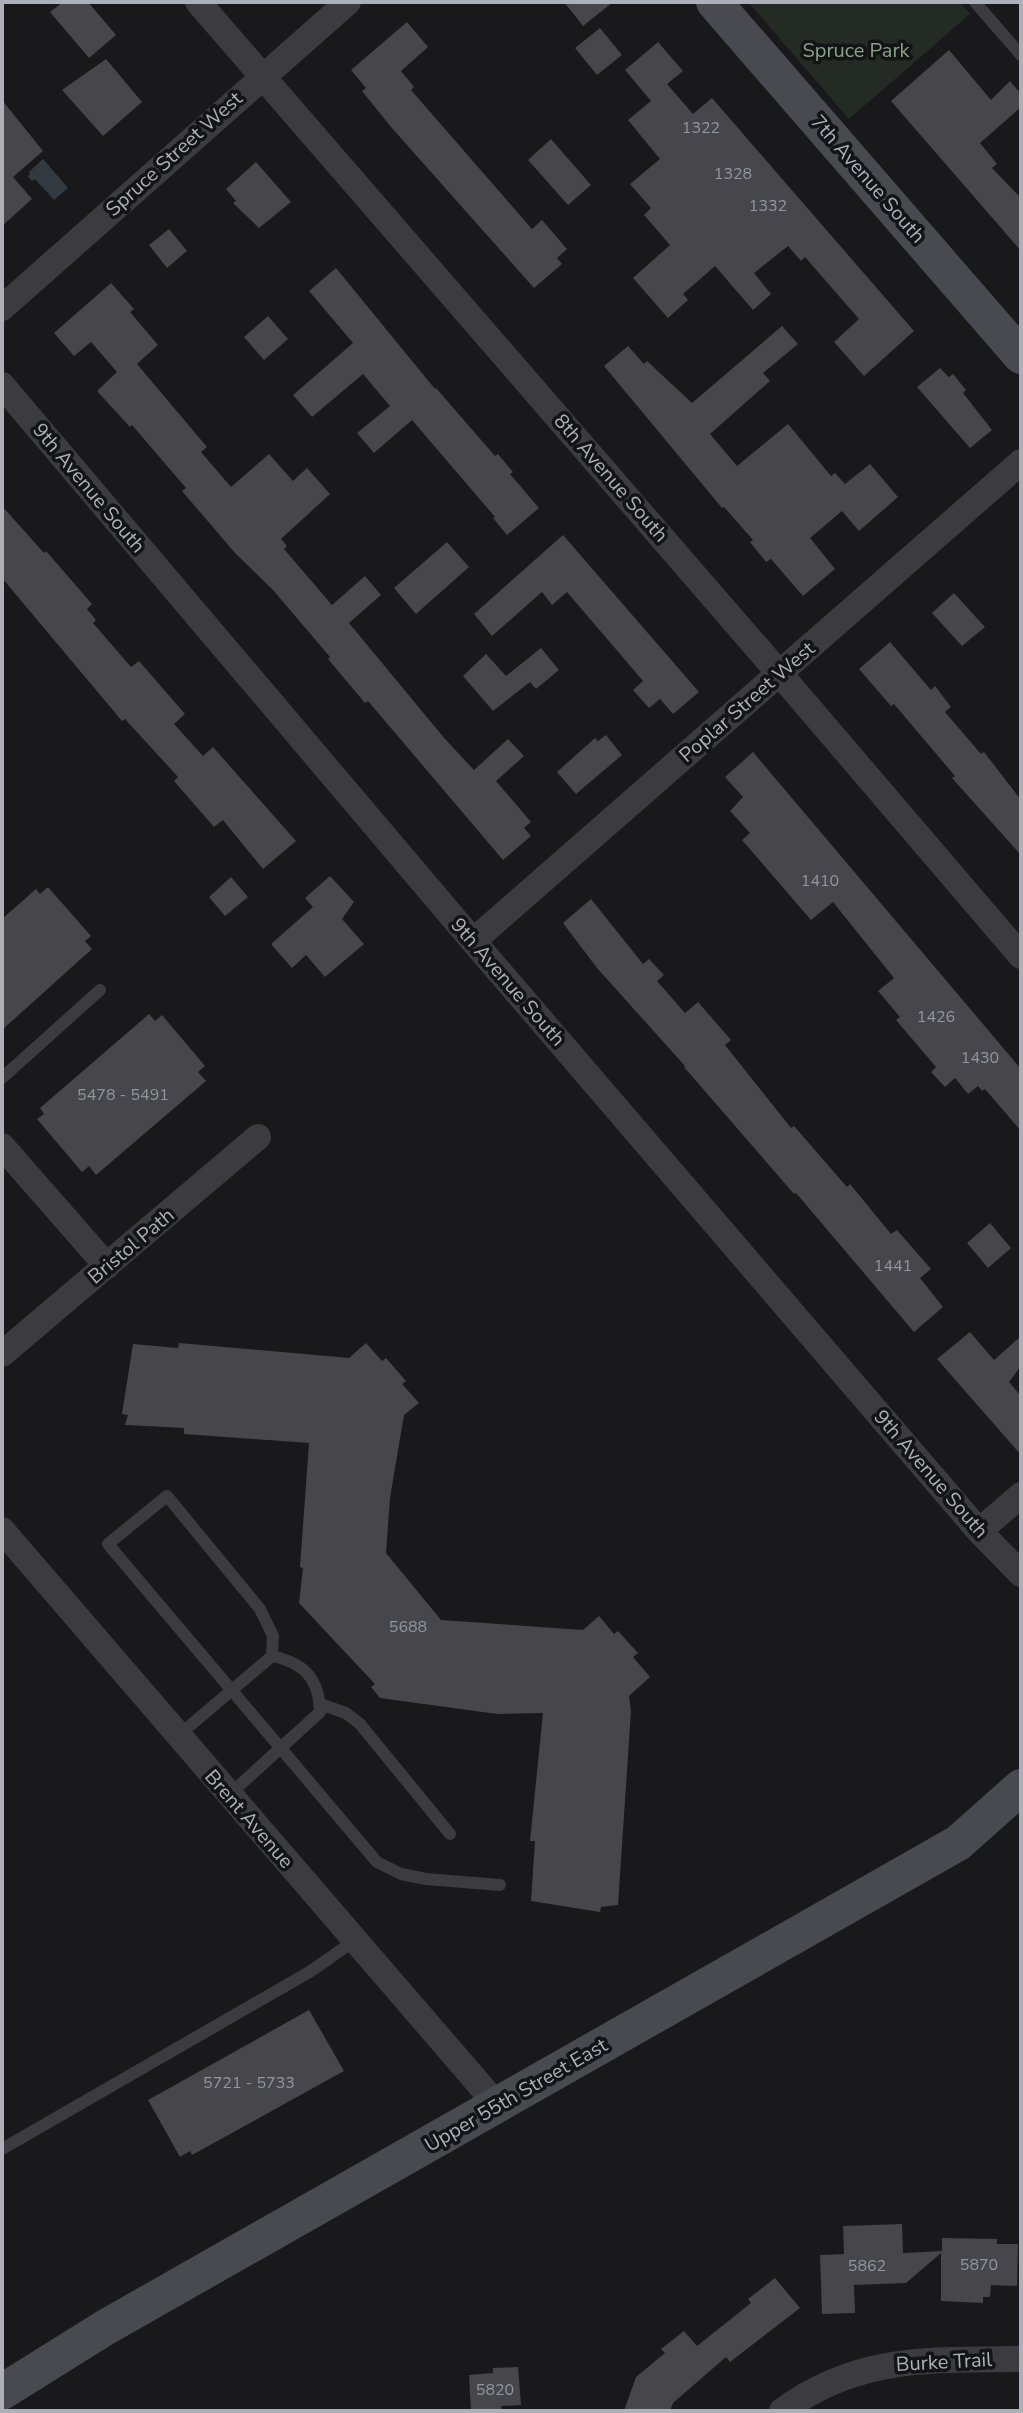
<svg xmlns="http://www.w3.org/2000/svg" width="1023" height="2413" viewBox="0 0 1023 2413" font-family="'Nunito Sans',sans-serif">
  <rect width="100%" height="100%" fill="#19191b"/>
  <!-- green -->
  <path fill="#242b25" d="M 748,2 L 960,2 L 970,14 L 849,119 Z"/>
  <!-- water -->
  <path fill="#323940" d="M 43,159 L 68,188 L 54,200 L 35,179 L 32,181 L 28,176 L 30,174 L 29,172 Z"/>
  <!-- building -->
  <path fill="#46464b" d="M 63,2 L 88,2 L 116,35 L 89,58 L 50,12 Z
    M 564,2 L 613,2 L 583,26 Z
    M 407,22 L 428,47 L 401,71 L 414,87 L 411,90 L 532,229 L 542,220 L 567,249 L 557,258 L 562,264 L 534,288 L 391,127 L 362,91 L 366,88 L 351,70 Z
    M 600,28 L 622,55 L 597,75 L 575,48 Z
    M 658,42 L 683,71 L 667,84 L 693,114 L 712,98 L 914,331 L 864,376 L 834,342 L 859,319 L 805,257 L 801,261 L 788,246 L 754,273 L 771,294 L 753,310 L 715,266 L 683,294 L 688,300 L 668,318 L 633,278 L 670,245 L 644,215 L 651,208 L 630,184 L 660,159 L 628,120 L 651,101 L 625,70 Z
    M 949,50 L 991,100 L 1010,81 L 1021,94 L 1021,107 L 980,143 L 997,164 L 992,168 L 1021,198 L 1021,251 L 891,101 Z
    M 106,59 L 142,102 L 103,136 L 62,90 Z
    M 2,100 L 43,151 L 13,177 L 32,199 L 2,226 Z
    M 551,139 L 591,185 L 568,205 L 528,160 Z
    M 256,162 L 291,202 L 259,228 L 233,203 L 236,201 L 226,189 Z
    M 169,229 L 187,251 L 167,268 L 149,245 Z
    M 336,268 L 435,389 L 436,388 L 495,456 L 498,454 L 513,472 L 510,474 L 539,508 L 507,535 L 493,518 L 495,517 L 412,420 L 374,453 L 357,433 L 390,406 L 363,374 L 312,417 L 293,395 L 353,343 L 309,291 Z
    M 111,283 L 134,309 L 130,312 L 158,345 L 137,364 L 207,447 L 201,452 L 231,487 L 269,454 L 293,481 L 307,468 L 330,494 L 281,539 L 287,546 L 284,549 L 332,605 L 365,576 L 381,595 L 349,623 L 445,739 L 474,770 L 508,739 L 524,756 L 496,781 L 531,822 L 524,828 L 531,836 L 503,860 L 368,701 L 365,703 L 328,659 L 330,657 L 273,590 L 235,553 L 182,491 L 186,488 L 132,425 L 130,427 L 97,391 L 117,372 L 91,342 L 74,356 L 54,333 Z
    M 268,316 L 288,339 L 264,360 L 244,337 Z
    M 782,326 L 798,344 L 763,373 L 770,381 L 710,434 L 737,466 L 788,424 L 831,476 L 835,473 L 845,484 L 870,464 L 898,497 L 859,531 L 842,511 L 810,538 L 835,569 L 803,596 L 771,559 L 766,562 L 750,542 L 753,540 L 724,507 L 722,508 L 604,366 L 628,346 L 644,364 L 647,361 L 692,403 Z
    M 940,368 L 949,377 L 953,374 L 966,390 L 963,393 L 992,430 L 970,448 L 917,387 Z
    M 2,506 L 44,553 L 46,551 L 92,604 L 87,609 L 96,620 L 93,623 L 131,667 L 139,661 L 185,714 L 174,724 L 203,756 L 213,747 L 296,841 L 263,869 L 223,820 L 214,827 L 174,781 L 178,777 L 125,719 L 122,721 L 2,578 Z
    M 563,535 L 699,692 L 673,714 L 660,699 L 649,708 L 633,690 L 643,681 L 567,592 L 552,605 L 542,592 L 492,636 L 474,614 Z
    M 447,542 L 469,567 L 416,614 L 394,588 Z
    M 954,593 L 985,627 L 962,646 L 932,613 Z
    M 890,642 L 931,690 L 935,686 L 951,707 L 945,712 L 981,754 L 984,752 L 1021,800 L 1021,855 L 952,778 L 955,776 L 894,704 L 891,706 L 859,669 Z
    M 541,648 L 559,670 L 536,689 L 530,682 L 493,711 L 463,676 L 486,654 L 506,676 Z
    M 606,735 L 622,755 L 576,794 L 557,772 L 595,738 L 598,741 Z
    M 753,752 L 1021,1069 L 1021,1131 L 985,1089 L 982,1091 L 978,1086 L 968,1094 L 955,1078 L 945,1087 L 931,1072 L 936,1067 L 896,1020 L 900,1017 L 878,991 L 894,978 L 833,902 L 811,920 L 742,840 L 750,833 L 730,811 L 743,797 L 725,777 Z
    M 330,876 L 354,902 L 342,919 L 364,944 L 325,977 L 306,955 L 292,968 L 271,944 L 313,907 L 305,898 Z
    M 231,877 L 248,897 L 225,916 L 209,897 Z
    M 48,887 L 91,936 L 85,941 L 92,949 L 2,1030 L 2,919 L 36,889 L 40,894 Z
    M 591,899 L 643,964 L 649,959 L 664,975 L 657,981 L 685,1013 L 698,1002 L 731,1040 L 725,1045 L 791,1128 L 794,1126 L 847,1187 L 850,1184 L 891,1234 L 897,1230 L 931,1269 L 920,1278 L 943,1307 L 914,1332 L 796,1193 L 794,1194 L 684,1067 L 685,1066 L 597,968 L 563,923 Z
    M 149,1014 L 155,1021 L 162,1015 L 205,1066 L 198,1072 L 206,1081 L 96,1175 L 89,1166 L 82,1172 L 37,1119 L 44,1114 L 40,1108 Z
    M 990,1223 L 1011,1248 L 988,1268 L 967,1243 Z
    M 970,1332 L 994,1360 L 1021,1336 L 1021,1366 L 1009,1382 L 1021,1396 L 1021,1455 L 937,1359 Z
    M 179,1343 L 349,1358 L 366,1343 L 382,1361 L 386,1358 L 406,1381 L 402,1384 L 419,1403 L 404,1415 L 390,1498 L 386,1553 L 441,1620 L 583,1630 L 599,1616 L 614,1634 L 618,1631 L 638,1653 L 633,1657 L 650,1677 L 629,1696 L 631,1711 L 618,1905 L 601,1907 L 600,1912 L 531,1901 L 535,1841 L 530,1841 L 543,1713 L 497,1714 L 380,1698 L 371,1687 L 375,1684 L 299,1603 L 303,1568 L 300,1567 L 309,1443 L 184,1434 L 184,1428 L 125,1425 L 128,1415 L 122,1414 L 133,1344 L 178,1348 Z
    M 309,2010 L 344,2071 L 192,2155 L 190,2151 L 180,2157 L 148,2100 Z
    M 902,2224 L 903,2253 L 942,2251 L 942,2238 L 997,2239 L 997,2244 L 1018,2244 L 1017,2286 L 991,2285 L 990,2297 L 983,2297 L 983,2303 L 941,2301 L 941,2253 L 906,2283 L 854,2285 L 855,2313 L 822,2314 L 820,2255 L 844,2254 L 843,2226 Z
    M 775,2278 L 800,2308 L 730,2362 L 726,2357 L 673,2403 L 670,2411 L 624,2411 L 636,2377 L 665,2353 L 661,2349 L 684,2331 L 697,2346 L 751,2303 L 748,2299 Z
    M 518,2367 L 521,2405 L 501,2406 L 502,2411 L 471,2411 L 469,2375 L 493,2373 L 493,2368 Z"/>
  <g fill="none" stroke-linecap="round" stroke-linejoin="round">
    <!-- lane -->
    <path stroke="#3b3b40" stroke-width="12" d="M 975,2 L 1021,55
      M 2,1078 L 100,990
      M 272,1656 L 273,1636 L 260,1609 L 167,1496 L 108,1544 L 377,1862 L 401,1874 L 426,1879 L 500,1885
      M 320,1704 L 346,1713 L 360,1724 L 450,1834
      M 179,1735 L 272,1656 C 304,1663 319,1678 320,1712 L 229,1795
      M 2,2149 L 311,1971 L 354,1941"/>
    <!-- street -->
    <path stroke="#3b3b40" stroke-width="26" d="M 198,2 L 780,674 L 1021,956
      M 2,308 L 348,2
      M 2,385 L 473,941 L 979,1531 L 1021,1574
      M 473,941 L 1021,462
      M 2,1146 L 107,1266
      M 2,1354 L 258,1137
      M 2,1530 L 498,2106
      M 979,1531 L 1021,1495
      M 782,2411 C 858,2355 931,2360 1021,2359"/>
    <!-- secondary -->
    <path stroke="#494a50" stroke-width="36" d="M 714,2 L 1021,356
      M 2,2392 L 106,2327 L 958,1843 L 1021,1787"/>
  </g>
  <g text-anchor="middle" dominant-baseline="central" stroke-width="7" stroke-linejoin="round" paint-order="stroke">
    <!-- number labels -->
    <g font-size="16" fill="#93969e">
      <text x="701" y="128">1322</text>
      <text x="733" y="174">1328</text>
      <text x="768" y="206">1332</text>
      <text x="820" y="881">1410</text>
      <text x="936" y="1017">1426</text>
      <text x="980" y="1058">1430</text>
      <text x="123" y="1095">5478 - 5491</text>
      <text x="893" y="1266">1441</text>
      <text x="408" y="1627">5688</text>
      <text x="249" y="2083">5721 - 5733</text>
      <text x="979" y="2265">5870</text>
      <text x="867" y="2266">5862</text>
      <text x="495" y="2390">5820</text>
    </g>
    <!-- park labels -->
    <g font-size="20" fill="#86a289" stroke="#141416">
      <text x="856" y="50">Spruce Park</text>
    </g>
    <!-- street labels -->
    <g font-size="20" fill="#adb0b9" stroke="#141416">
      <text transform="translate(174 154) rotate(-42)">Spruce Street West</text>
      <text transform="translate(868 179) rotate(49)">7th Avenue South</text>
      <text transform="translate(611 478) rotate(49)">8th Avenue South</text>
      <text transform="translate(89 488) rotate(50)">9th Avenue South</text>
      <text transform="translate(747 702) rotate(-41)">Poplar Street West</text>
      <text transform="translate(508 982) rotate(49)">9th Avenue South</text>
      <text transform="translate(131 1246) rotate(-40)">Bristol Path</text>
      <text transform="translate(931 1474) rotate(49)">9th Avenue South</text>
      <text transform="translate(249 1819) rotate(49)">Brent Avenue</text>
      <text transform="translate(516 2095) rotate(-30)">Upper 55th Street East</text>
      <text transform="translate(944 2362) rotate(-3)">Burke Trail</text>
    </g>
  </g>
  <!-- border -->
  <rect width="1023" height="2413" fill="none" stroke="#adb0b9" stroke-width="8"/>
</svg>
